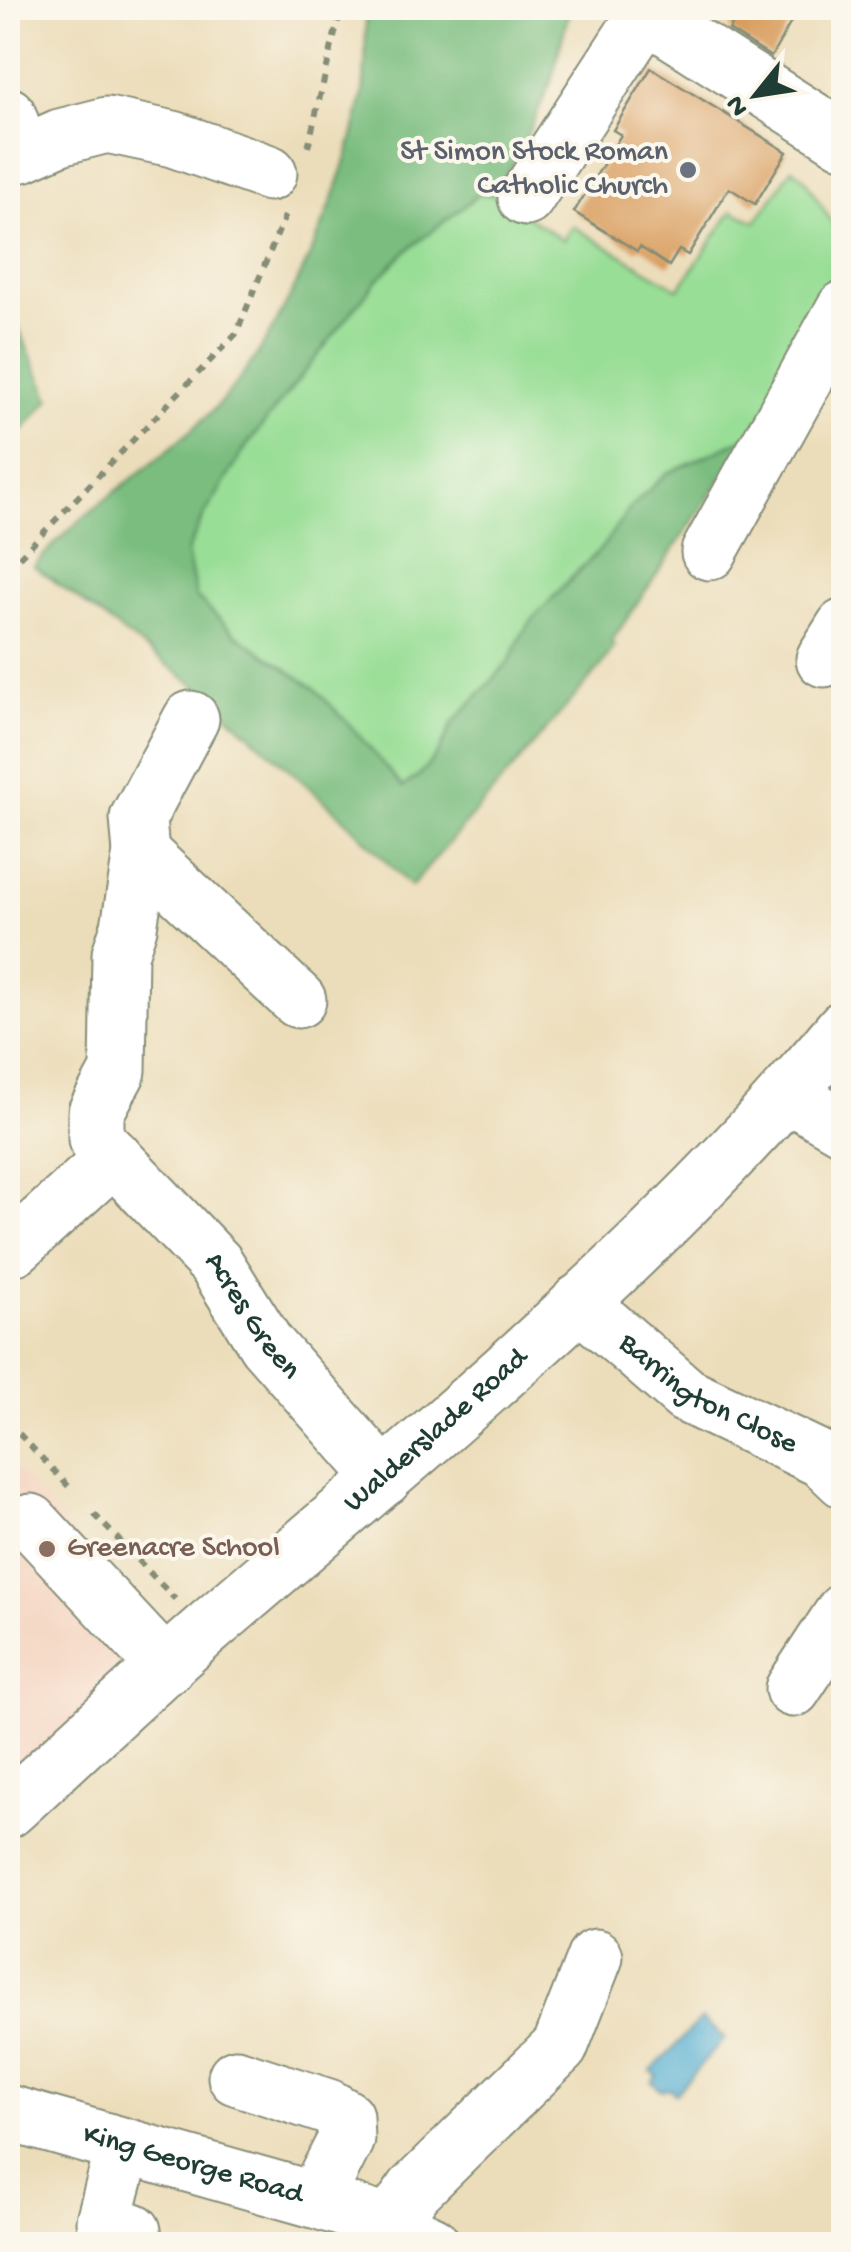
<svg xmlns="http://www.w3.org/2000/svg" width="851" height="2252" viewBox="0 0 851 2252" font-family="'Gochi Hand',sans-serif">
  <rect width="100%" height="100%" fill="#fbf7ec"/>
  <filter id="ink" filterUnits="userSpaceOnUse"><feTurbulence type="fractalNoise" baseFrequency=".01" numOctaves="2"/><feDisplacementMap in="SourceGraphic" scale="20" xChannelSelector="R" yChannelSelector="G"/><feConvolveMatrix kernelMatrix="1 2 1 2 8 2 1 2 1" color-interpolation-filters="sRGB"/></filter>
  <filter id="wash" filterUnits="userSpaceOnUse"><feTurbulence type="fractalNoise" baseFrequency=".0048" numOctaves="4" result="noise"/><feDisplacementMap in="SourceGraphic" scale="40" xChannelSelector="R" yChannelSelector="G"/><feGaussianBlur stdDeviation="2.25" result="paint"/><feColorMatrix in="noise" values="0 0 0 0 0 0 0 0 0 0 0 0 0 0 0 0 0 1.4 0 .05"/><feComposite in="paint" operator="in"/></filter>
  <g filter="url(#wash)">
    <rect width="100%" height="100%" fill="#ecddba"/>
    <!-- built -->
    <path fill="#f4d3c0" d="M 8,1460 L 167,1637 L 8,1782 Z"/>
    <!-- green -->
    <path fill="#99de96" stroke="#5c8e65" stroke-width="2.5" d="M 793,168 L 804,178 L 843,240 L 843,283 L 750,436 L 667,473 L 630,508 L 600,550 L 569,579 L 523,632 L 509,662 L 453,723 L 438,754 L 418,776 L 402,787 L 349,724 L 314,688 L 235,634 L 196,597 L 187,552 L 202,519 L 247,445 L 376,281 L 405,252 L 478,194 L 493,194 L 563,240 L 572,226 L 679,289 L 732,211 L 756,222 Z"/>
    <!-- forest -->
    <path fill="#7abd7f" stroke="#4c7d5a" stroke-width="2.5" d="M 366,8 L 570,8 L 551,82 L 519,154 L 493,194 L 478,195 L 405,252 L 376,281 L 247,445 L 202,519 L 187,552 L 196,597 L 235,634 L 314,688 L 349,724 L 403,787 L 418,776 L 438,754 L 453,723 L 509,662 L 523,632 L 537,614 L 600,550 L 630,508 L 667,473 L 750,436 L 611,642 L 615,645 L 601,666 L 411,887 L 347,821 L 197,687 L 34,566 C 84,508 151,470 206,417 C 278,350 343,194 362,99 C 367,69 365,38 366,8 Z
      M 8,305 L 50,399 L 21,432 L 8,403 Z"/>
    <!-- water -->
    <path fill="#54afd2" stroke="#3a7683" stroke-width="2.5" d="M 701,2019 L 725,2038 L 675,2094 L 670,2089 L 661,2091 L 652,2082 L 657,2075 L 651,2071 Z"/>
    <g id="blocks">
      <!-- building -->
      <path fill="#d99e5f" d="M 742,8 L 799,8 L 771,57 L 729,30 Z
        M 651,68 L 787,152 L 755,204 L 729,188 L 688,255 L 679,250 L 669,266 L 640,247 L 637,251 L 574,212 L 621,135 L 613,130 Z"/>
    </g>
  </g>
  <g filter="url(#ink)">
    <use href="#blocks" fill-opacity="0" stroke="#868d77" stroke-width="2.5"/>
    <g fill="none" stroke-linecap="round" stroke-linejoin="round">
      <defs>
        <g id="minor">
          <path d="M 8,115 L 22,154 L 60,137 L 107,125 L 173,139 L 269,173"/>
          <path d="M 526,198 L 646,14 L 844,140"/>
          <path d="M 709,552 L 844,309"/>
          <path d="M 824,659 L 844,627"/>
          <path id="s1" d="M 191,719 L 138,818 L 141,853 L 129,927 L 120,954 L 118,1071 L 96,1112 L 96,1139 L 216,1264 L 266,1344 L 384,1478"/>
          <path d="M 141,853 L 298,1000"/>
          <path d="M 787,1094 L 844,1127"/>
          <path d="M 15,1247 L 114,1157"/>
          <path id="s2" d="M 579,1302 L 686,1395 L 823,1460 L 844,1480"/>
          <path d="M 31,1522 L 166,1667"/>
          <path d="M 793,1689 L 844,1611"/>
          <path id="s3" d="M 8,1810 C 75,1749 141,1686 210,1626 C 430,1437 657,1252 844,1028"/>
          <path d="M 236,2077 L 328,2107 L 345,2117 L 346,2139 L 315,2200"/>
          <path id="s4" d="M 8,2113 L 315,2200 L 390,2224 L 432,2244"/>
          <path d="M 124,2146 L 104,2221 L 133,2231 L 135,2244"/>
          <path d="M 390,2224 L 414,2190 L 560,2047 L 595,1957"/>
        </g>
      </defs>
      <!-- minor casing -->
      <use href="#minor" stroke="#868d77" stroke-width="59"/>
      <!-- path -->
      <path stroke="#868d77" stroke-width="6" stroke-dasharray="8 8" stroke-linecap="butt" d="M 308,147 L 341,8
        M 8,569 L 236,334 L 285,216
        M 8,1422 L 72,1490
        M 94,1514 L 175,1599"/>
      <!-- minor -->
      <use href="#minor" stroke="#fff" stroke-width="55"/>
    </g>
  </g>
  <!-- markers -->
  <circle fill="#6b7280" stroke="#fbf7ec" stroke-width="4" cx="688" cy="170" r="10"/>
  <circle fill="#8d6e63" stroke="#fbf7ec" stroke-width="4" cx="47" cy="1549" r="10"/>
  <g text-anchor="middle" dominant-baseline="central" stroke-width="8" stroke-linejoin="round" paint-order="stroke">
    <!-- worship labels -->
    <g font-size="30" fill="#5b616d" stroke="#fbf7ec" text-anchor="end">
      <text x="668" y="153">St Simon Stock Roman<tspan x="668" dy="34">Catholic Church</tspan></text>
    </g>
    <!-- street labels -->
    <g font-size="30" fill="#1f3d34" stroke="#fbf7ec">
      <text stroke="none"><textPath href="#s1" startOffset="678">Acres Green</textPath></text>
      <text stroke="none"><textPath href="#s2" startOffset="160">Barrington Close</textPath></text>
      <text stroke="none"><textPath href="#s3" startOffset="572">Walderslade Road</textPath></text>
      <text stroke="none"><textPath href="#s4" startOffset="192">King George Road</textPath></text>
    </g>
    <!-- education labels -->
    <g font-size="30" fill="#785e54" stroke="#fbf7ec" text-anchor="start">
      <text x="67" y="1549">Greenacre School</text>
    </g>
  </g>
  <!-- margin -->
  <rect width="851" height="2252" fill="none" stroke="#fbf7ec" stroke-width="40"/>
  <!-- north arrow -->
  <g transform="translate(756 95) rotate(240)" stroke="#fbf7ec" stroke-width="8" paint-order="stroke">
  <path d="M0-8L18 38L0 25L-18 38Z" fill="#1f3d34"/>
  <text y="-15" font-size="28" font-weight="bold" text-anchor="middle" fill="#1f3d34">N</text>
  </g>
</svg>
